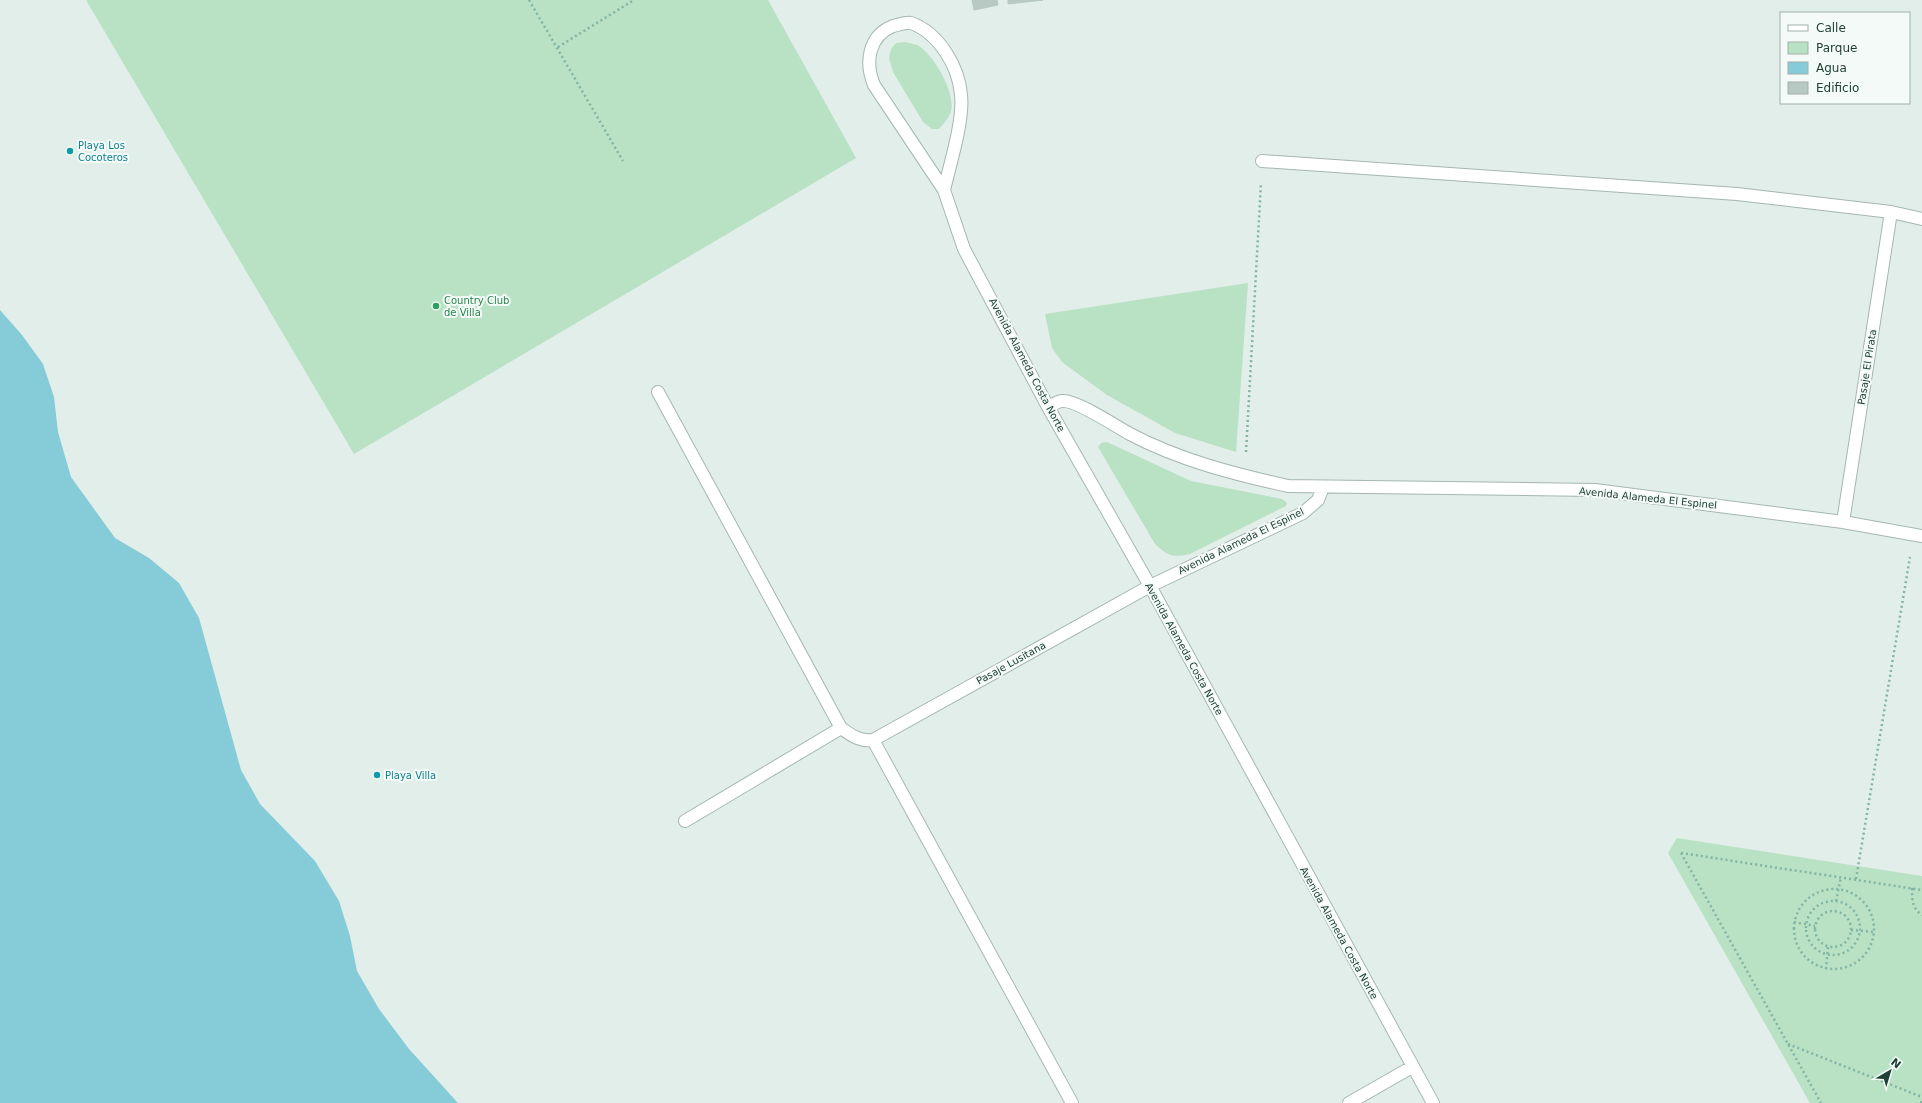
<svg xmlns="http://www.w3.org/2000/svg" width="1922" height="1103" viewBox="0 0 1922 1103" font-family="'DejaVu Sans',sans-serif">
  <rect width="100%" height="100%" fill="#e2eee9"/>
  <!-- green -->
  <path fill="#b9e1c4" d="M 86,0 L 768,0 L 856,158 L 354,454 Z
    M 905,42 C 909,43 913,44 917,45 C 933,53 956,93 951,111 C 949,118 944,123 939,129 L 932,129 L 923,122 L 893,72 L 889,58 L 891,49 L 896,43 Z
    M 1248,283 L 1236,452 L 1175,433 L 1107,395 L 1062,362 L 1052,348 L 1045,314 Z
    M 1107,442 L 1191,481 L 1282,499 L 1287,503 L 1286,506 L 1190,554 C 1173,558 1168,556 1155,544 L 1098,447 L 1101,443 Z
    M 1677,838 L 1922,876 L 1922,1103 L 1810,1103 L 1668,853 Z"/>
  <!-- water -->
  <path fill="#85ccd8" d="M 0,310 L 22,335 L 43,364 L 54,397 L 58,432 L 71,477 L 115,538 L 149,558 L 179,583 L 199,618 L 241,770 L 260,804 L 315,861 L 339,901 L 350,936 L 357,971 L 379,1009 L 409,1049 L 458,1103 L 0,1103 Z"/>
  <!-- building -->
  <path fill="#b7c9c2" stroke="#b4c8c0" d="M 972,0 L 997,0 L 998,5 L 974,10 Z
    M 1008,0 L 1043,0 L 1008,4 Z"/>
  <g fill="none" stroke-linecap="round" stroke-linejoin="round">
    <defs>
      <path id="minor" d="M 1262,161 L 1737,194 L 1891,212 L 1922,219
        M 944,190 C 950,164 964,120 961,95 C 959,67 939,33 911,23 C 906,22 898,25 893,26 C 868,36 865,63 874,85 L 944,190 L 964,249 L 1048,407 L 1150,586 L 1433,1103
        M 658,392 L 841,728 C 851,735 860,742 873,740 L 1150,586 L 1303,513 L 1318,500 L 1323,487
        M 1048,407 C 1053,405 1058,401 1062,401 C 1075,399 1117,427 1130,434 C 1179,460 1234,474 1288,486 L 1595,490 L 1843,522 L 1922,536
        M 1843,522 L 1891,212
        M 873,740 L 1072,1103
        M 685,821 L 841,728
        M 1349,1103 L 1412,1067"/>
    </defs>
    <!-- minor casing -->
    <use href="#minor" stroke="#a4b7b0" stroke-width="14"/>
    <!-- path -->
    <path stroke="#80b5a4" stroke-width="2.5" stroke-dasharray="2 3" stroke-linecap="butt" d="M 529,0 L 623,161
      M 558,47 L 634,0
      M 1246,452 L 1261,183
      M 1681,853 L 1821,1103
      M 1681,853 L 1922,890
      M 1856,879 L 1910,557
      M 1912,888 C 1912,900 1912,908 1922,915
      M1794 929a40 40 0 1 1 80 0a40 40 0 1 1-80 0Z
      M1806 928a27 27 0 1 1 54 0a27 27 0 1 1-54 0Z
      M 1836,901 L 1841,877
      M1815 929a18 18 0 1 1 36 0a18 18 0 1 1-36 0Z
      M 1794,922 L 1815,926
      M 1851,930 L 1874,932
      M 1826,969 L 1828,946
      M 1788,1044 L 1922,1097
      M 1921,1103 L 1922,1099"/>
    <!-- minor -->
    <use href="#minor" stroke="#fff" stroke-width="12"/>
  </g>
  <!-- markers -->
  <g fill="#0f9aa8" stroke="#f4faf7" stroke-width="1.5">
    <circle cx="70" cy="151" r="4"/>
    <circle cx="377" cy="775" r="4"/>
  </g>
  <circle fill="#2e9e5b" stroke="#f4faf7" stroke-width="1.5" cx="436" cy="306" r="4"/>
  <g text-anchor="middle" dominant-baseline="central" stroke-width="4" stroke-linejoin="round" paint-order="stroke">
    <!-- culture labels -->
    <g font-size="10" fill="#0d838f" stroke="#f4faf7" text-anchor="start">
      <text x="78" y="145">Playa Los<tspan x="78" dy="12">Cocoteros</tspan></text>
      <text x="385" y="775">Playa Villa</text>
    </g>
    <!-- leisure labels -->
    <g font-size="10" fill="#27864d" stroke="#f4faf7" text-anchor="start">
      <text x="444" y="300">Country Club<tspan x="444" dy="12">de Villa</tspan></text>
    </g>
    <!-- street labels -->
    <g font-size="10" fill="#204138" stroke="#f4faf7">
      <text transform="translate(1027 365) rotate(62)">Avenida Alameda Costa Norte</text>
      <text transform="translate(1867 367) rotate(-81)">Pasaje El Pirata</text>
      <text transform="translate(1648 498) rotate(6)">Avenida Alameda El Espinel</text>
      <text transform="translate(1241 541) rotate(-26)">Avenida Alameda El Espinel</text>
      <text transform="translate(1184 649) rotate(61)">Avenida Alameda Costa Norte</text>
      <text transform="translate(1011 663) rotate(-29)">Pasaje Lusitana</text>
      <text transform="translate(1339 933) rotate(61)">Avenida Alameda Costa Norte</text>
    </g>
  </g>
  <!-- legend -->
  <rect x="1780" y="12" width="130" height="92" fill="#f4faf7" stroke="#9fb0ab"/>
  <rect x="1788" y="25" width="20" height="6" fill="#ffffff" stroke="#9fb0ab"/>
  <text x="1816" y="32" font-size="12" fill="#204138">Calle</text>
  <rect x="1788" y="42" width="20" height="12" fill="#b9e1c4" stroke="#9fb0ab"/>
  <text x="1816" y="52" font-size="12" fill="#204138">Parque</text>
  <rect x="1788" y="62" width="20" height="12" fill="#85ccd8" stroke="#9fb0ab"/>
  <text x="1816" y="72" font-size="12" fill="#204138">Agua</text>
  <rect x="1788" y="82" width="20" height="12" fill="#b7c9c2" stroke="#9fb0ab"/>
  <text x="1816" y="92" font-size="12" fill="#204138">Edificio</text>
  <!-- north arrow -->
  <g transform="translate(1890 1071) rotate(38)" stroke="#f4faf7" stroke-width="3" paint-order="stroke">
  <path d="M0-3L7 15L0 10L-7 15Z" fill="#204138"/>
  <text y="-6" font-size="11" font-weight="bold" text-anchor="middle" fill="#204138">N</text>
  </g>
</svg>
